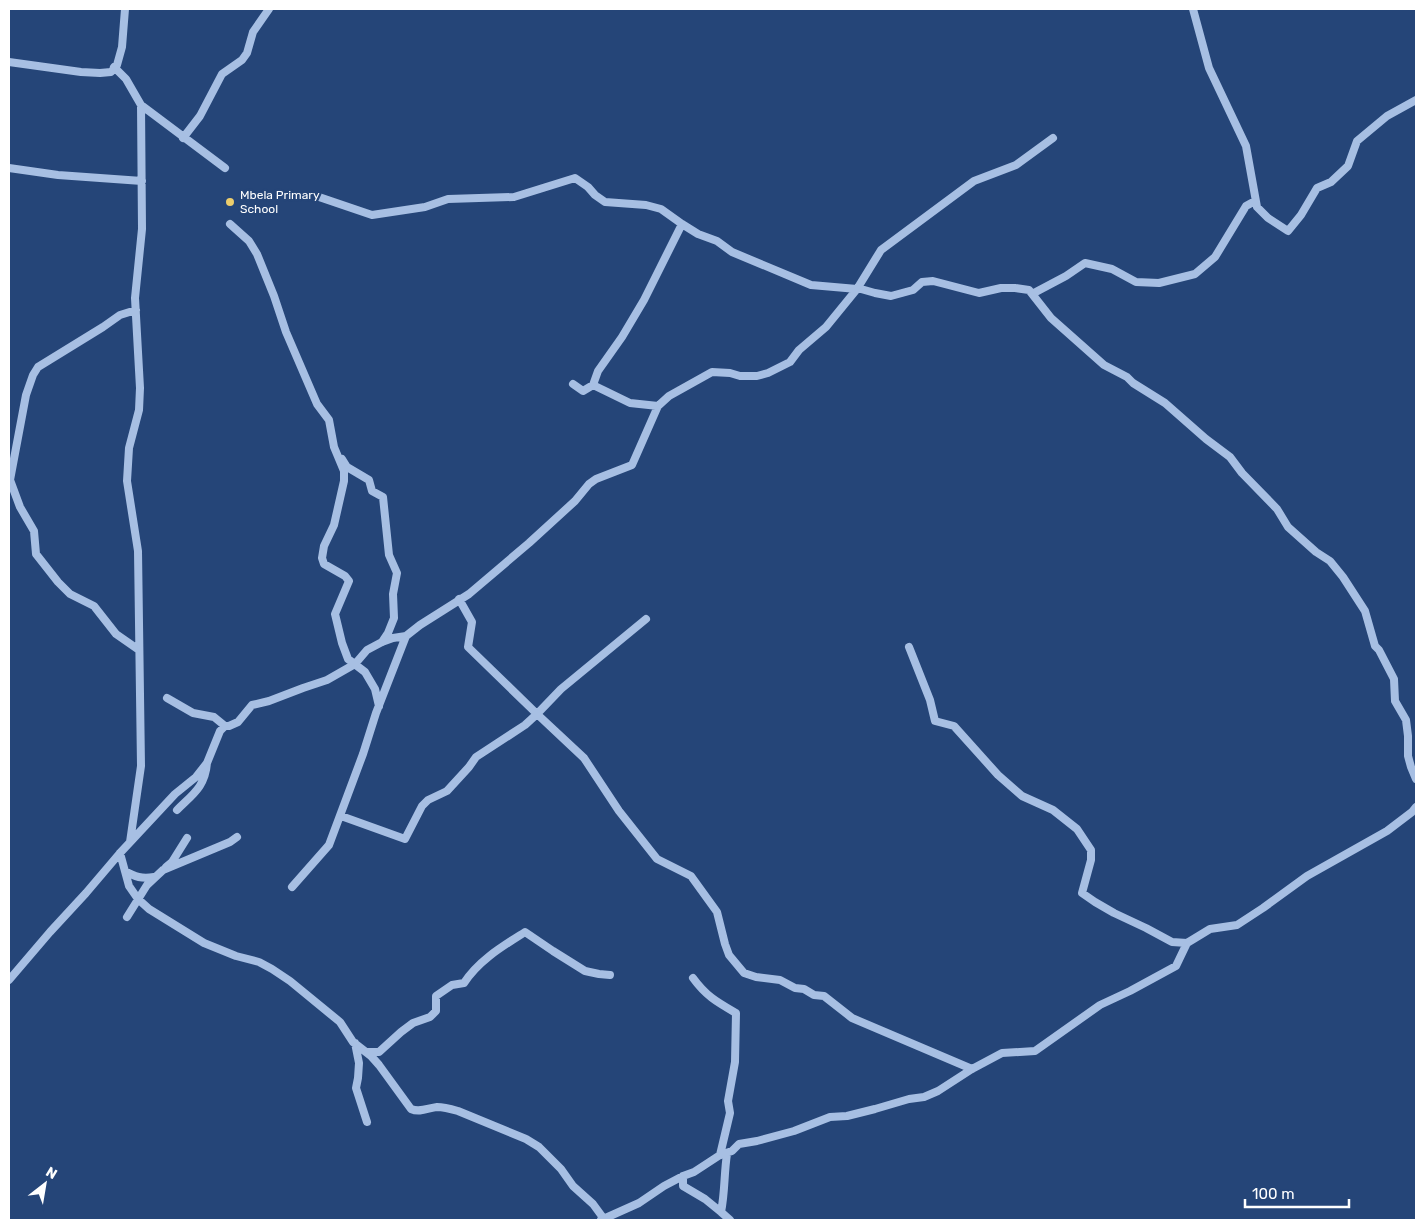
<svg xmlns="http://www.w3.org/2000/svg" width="1425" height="1229" viewBox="0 0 1425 1229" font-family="Rubik,sans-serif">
  <rect width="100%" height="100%" fill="#254578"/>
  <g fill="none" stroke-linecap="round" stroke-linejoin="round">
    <!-- minor -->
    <path stroke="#a7bfe3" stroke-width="8" d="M 1193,9 L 1209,68 L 1246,146 L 1257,207 L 1268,218 L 1288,231 L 1301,215 L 1317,188 L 1331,182 L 1348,166 L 1357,141 L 1387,116 L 1416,100
      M 9,62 L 81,72 L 100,73 L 111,72 L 117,65 L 122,47 L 125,9
      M 114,67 L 126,79 L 141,105 L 225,168
      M 183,138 L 200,116 L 222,74 L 242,60 L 247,53 L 253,32 L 269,9
      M 9,168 L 58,175 L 142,181
      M 319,197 L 372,215 L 425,207 L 448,199 L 514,197 L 575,178 L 588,187 L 595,195 L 605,202 L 646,205 L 661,209 L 682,224 L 698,234 L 717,241 L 732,252 L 811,285 L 857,289 L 881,250 L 974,181 L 1016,165 L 1053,138
      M 230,224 L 249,241 L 257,254 L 274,296 L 286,332 L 317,404 L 329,420 L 334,447 L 344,471 L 344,481 L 334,525 L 324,546 L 322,558 L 324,564 L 345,576 L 349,581 L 335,614 L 342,643 L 348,659 L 365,672 L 375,689 L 379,706
      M 1032,294 L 1066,276 L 1085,263 L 1112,269 L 1136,282 L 1159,283 L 1195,274 L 1215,257 L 1246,206 L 1255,201
      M 136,310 L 120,315 L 103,327 L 38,367 L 33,375 L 26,395 L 10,480 L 20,507 L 34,531 L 36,554 L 58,582 L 70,594 L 94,606 L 116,634 L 139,650
      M 573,384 L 583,391 L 593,385 L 598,371 L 622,337 L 644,300 L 682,224
      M 593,385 L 630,403 L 658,406
      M 342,459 L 347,467 L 369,480 L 372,491 L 383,497 L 389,555 L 397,573 L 393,594 L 394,618 L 388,633 L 382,642
      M 459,599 L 472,622 L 468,647 L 537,714 L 584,758 L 619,811 L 657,859 L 691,876 L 717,912 L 725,944 L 729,955 L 744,973 L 756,977 L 780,980 L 795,988 L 804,989 L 814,995 L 824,996 L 852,1018 L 972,1069
      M 909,647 L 930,700 L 935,721 L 954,726 L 998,775 L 1022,796 L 1053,810 L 1077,829 L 1091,850 L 1091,860 L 1082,893 L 1095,902 L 1114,913 L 1146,928 L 1172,942 L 1187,943
      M 167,698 L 193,713 L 214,717 L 225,726
      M 177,810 C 193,794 205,787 207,763
      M 341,816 L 405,839 L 422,806 L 428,800 L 447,791 L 469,767 L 476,757 L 525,725 L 537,714 L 561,689 L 646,619
      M 130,842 L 141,766 L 138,551 L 127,481 L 129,448 L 139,410 L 140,388 L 135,298 L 142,229 L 141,105
      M 120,853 L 129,886 L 138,899 L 149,909 L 204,943 L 236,956 L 259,962 L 272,969 L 290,981 L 340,1022 L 353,1042 L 371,1056 L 379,1065 L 411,1109 C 420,1113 428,1108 437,1107 C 444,1107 451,1109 458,1111 L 526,1139 L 539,1147 L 561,1169 L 573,1186 L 593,1204 L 604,1219
      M 166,867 L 172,862 L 187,838
      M 125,871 C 135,877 142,879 154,877
      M 292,887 L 329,845 L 363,754 L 376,713 L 406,636
      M 127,917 L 147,885 L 163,870 L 230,842 L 237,837
      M 693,978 C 706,996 717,1002 736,1013 L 735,1062 L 728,1101 L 730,1113 L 720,1155
      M 9,980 L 50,932 L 86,893 L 120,853 L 175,794 L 196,777 L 207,763 L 220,731 L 225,726 L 229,726 L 238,722 L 252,705 L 269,701 L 303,688 L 327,680 L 355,664 L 367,650 L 382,642 L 393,638 L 406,636 L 420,625 L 469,594 L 529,543 L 575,501 L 589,484 L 596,479 L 632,465 L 658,406 L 669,396 L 712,372 L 730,373 L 740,376 L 757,376 L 768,373 L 790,362 L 799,350 L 826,327 L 857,289 L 861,289 L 875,293 L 891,296 L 913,290 L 922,282 L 933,281 L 979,293 L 1001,288 L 1015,288 L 1029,290 L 1051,318 L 1104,365 L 1127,377 L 1133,383 L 1165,403 L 1206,439 L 1230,457 L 1242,473 L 1277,509 L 1288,527 L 1316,552 L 1330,561 L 1343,577 L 1365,611 L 1375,646 L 1379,650 L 1394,679 L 1395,701 L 1406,720 L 1408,736 L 1408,756 L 1411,767 L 1416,779
      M 355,1043 L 359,1063 L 358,1078 L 356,1088 L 367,1122
      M 366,1052 L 379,1052 L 401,1032 L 413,1023 L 430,1017 L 436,1011 L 436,996 L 452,985 L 464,983 C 479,960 503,946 525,932 L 553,951 L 585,971 L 599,974 L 610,975
      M 727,1154 C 724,1173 725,1193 721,1212 L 730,1220
      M 683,1176 L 683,1186 L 705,1199 L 721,1212
      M 601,1220 L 639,1203 L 664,1186 L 683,1176 L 694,1172 L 720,1155 L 732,1151 L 739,1144 L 757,1141 L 794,1131 L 830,1117 L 847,1116 L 875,1109 L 909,1099 L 924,1097 L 938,1091 L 972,1069 L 1002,1053 L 1035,1051 L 1100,1005 L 1130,991 L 1176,966 L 1187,943 L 1210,929 L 1237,925 L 1263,908 L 1307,876 L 1387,831 L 1412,812 L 1416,807"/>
  </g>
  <!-- markers -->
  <circle fill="#eccd6c" stroke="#254578" stroke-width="2" cx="230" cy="202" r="5"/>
  <g text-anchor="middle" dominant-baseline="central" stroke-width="4.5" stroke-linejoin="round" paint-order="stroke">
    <!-- poi labels -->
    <g font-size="12" fill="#fff" stroke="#254578" text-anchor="start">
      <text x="240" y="195">Mbela Primary<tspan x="240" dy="14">School</tspan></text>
    </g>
  </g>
  <!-- border -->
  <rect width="1425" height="1229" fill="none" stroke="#ffffff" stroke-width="20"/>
  <!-- north arrow -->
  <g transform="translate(45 1184) rotate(31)" stroke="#254578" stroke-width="4" paint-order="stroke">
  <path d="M0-4L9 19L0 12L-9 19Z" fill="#ffffff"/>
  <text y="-8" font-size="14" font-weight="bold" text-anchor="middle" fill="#ffffff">N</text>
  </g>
  <!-- scale -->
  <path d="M1245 1199v8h104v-8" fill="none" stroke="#ffffff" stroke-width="2.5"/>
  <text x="1252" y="1199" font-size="15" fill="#ffffff" stroke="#254578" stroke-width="4" paint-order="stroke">100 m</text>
</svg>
